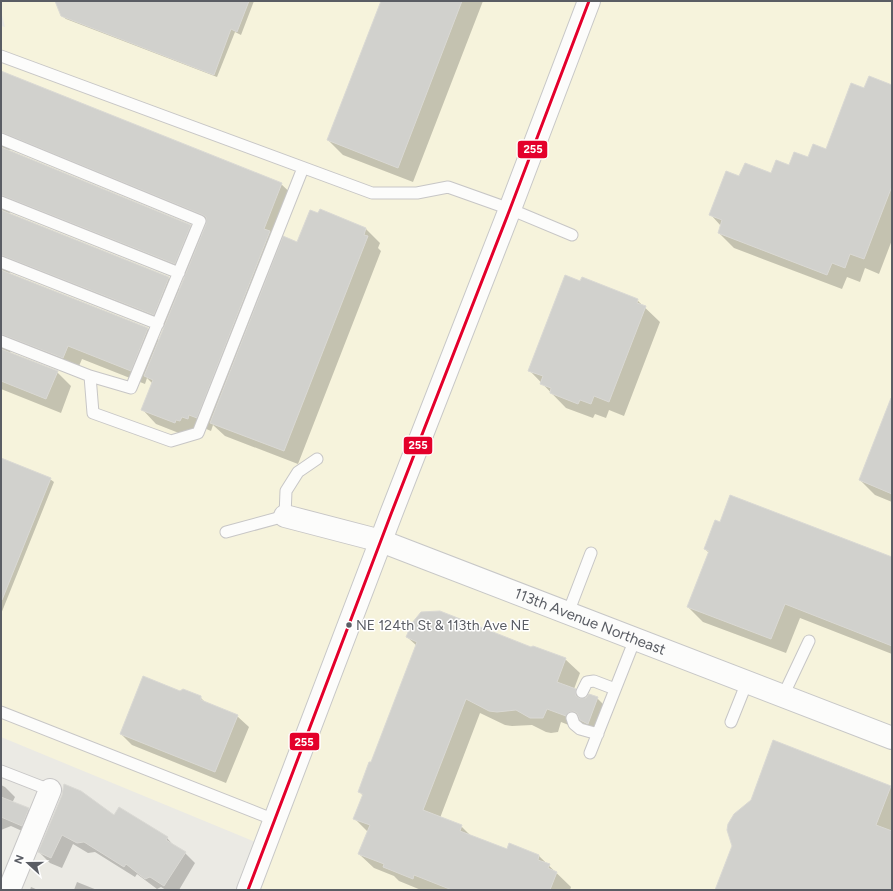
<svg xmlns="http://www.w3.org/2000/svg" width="893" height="891" viewBox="0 0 893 891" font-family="Figtree,sans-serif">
  <rect width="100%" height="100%" fill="#ebeae4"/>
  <!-- commercial -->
  <path fill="#f6f3dc" d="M 1,1 L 892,1 L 892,890 L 253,890 L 265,846 L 1,737 L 1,26 L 5,27 L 1,11 Z"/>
  <!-- shadow -->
  <path fill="#0003" fill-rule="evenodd" d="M 56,1 L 254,1 L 241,35 L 235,32 L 217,77 L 66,19 L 62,16 Z
    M 382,1 L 483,1 L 413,182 L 343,155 L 328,140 Z
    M 1,78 L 281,184 L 296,198 L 279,241 L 282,244 L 297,243 L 320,210 L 366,229 L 380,243 L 378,248 L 381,251 L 298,464 L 225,436 L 213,425 L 211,431 L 204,428 L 189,437 L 156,424 L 142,409 L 152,383 L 147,378 L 145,384 L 82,359 L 77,371 L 11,349 L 10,353 L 57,372 L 71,386 L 61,413 L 1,389 ZM 14,146 L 19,146 L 207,224 L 202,237 L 190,226 L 8,151 ZM 14,209 L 19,209 L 186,276 L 180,289 L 169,278 L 8,214 ZM 14,269 L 19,269 L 165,327 L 159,340 L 148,329 L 8,274 Z
    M 892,86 L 892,240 L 879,274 L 865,268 L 860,282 L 847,277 L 842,289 L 734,248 L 719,233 L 721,226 L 711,215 L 740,177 L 772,174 L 826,150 L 865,89 Z
    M 581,282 L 637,300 L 660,322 L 624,416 L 609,410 L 606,418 L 595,414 L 593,418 L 566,408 L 529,370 Z
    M 892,397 L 892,502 L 875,495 L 860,480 Z
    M 1,459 L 50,479 L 54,482 L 1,614 Z
    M 705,549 L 892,559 L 892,654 L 800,618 L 786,653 L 703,622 L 688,607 L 709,553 Z
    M 407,637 L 531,649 L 565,659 L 580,673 L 574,689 L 584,699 L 597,698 L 612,713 L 602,738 L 561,722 L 558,732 L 551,733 L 546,732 L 532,725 L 512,726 L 505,725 L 480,713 L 440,818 L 461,826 L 471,836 L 508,850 L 510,845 L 539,856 L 571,887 L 570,890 L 421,890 L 399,881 L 394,876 L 374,868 L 359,854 L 368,832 L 355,819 L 363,796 L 359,791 L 371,763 L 417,646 Z
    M 180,692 L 200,697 L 206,703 L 237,716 L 249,727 L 226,783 L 132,745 L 121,734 Z
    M 1,785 L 5,787 L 15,797 L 12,803 L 28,809 L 38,819 L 31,835 L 11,826 L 1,830 Z
    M 891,786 L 892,788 L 892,890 L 716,890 Z
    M 63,795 L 167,838 L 176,848 L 185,853 L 195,863 L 179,890 L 166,890 L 161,887 L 157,889 L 137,874 L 135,877 L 95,852 L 88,853 L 73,844 L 62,868 L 50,863 L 39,852 Z
    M 77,882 L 97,890 L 74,890 Z
    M 31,887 L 38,890 L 30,890 Z"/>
  <!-- building -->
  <path fill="#d1d1cd" stroke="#dad9d4" d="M 55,1 L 249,1 L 237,32 L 231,29 L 214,75 L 61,16 Z
    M 381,1 L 462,1 L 398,168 L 327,140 Z
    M 1,71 L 282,183 L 264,229 L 270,231 L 197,418 L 189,415 L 188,419 L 182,417 L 180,421 L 176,420 L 175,423 L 141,410 L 153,380 L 144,376 L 206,224 L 206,217 L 203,215 L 1,132 Z
    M 869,76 L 892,85 L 892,186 L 864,259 L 850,254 L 845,268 L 832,263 L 827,275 L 718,233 L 722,220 L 709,215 L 726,171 L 739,176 L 745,163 L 771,173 L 776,160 L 789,165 L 794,152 L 808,157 L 813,144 L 826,149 L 851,83 L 864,88 Z
    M 1,147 L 191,225 L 175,264 L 1,195 Z
    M 320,209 L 366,228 L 364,235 L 368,236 L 284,451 L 210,423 L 283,236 L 297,242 L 310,210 L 318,213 Z
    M 1,210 L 169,277 L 154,315 L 1,255 Z
    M 1,270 L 148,328 L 131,371 L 68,346 L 63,358 L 1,334 Z
    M 565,275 L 580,281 L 582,277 L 638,299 L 637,303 L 646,306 L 609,402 L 594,396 L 591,404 L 580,400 L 578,404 L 550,393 L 551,388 L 540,384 L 543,376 L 528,371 Z
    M 1,349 L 58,371 L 46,399 L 1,381 Z
    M 891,398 L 892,398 L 892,494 L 859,480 Z
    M 1,458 L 51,478 L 2,600 L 1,600 Z
    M 730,495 L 892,557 L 892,646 L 785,604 L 771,639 L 687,607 L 709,551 L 704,549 L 715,520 L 720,522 Z
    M 440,611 L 531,647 L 533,646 L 566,658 L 557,682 L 576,689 L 576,696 L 579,698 L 586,698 L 589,694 L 598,697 L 588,724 L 580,720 L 577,713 L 573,711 L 569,712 L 566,716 L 547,709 L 543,718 L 530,718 L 516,710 L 497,712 L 489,711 L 466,699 L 423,810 L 462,825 L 460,831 L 507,849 L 509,843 L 539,855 L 538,860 L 550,864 L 548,868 L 557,872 L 550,890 L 452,890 L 414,875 L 413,879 L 383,867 L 384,864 L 358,854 L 370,825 L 353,819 L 363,794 L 358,792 L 369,762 L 371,762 L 417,642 L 406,637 L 412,623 L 421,612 Z
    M 143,676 L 180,691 L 183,689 L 201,696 L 201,700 L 238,715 L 215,772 L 120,734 Z
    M 773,740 L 891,786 L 876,825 L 892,831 L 892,890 L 715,890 L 732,846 L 727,830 L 728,824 L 734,814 L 751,800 Z
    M 64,784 L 81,791 L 114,815 L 119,807 L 168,837 L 166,840 L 186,852 L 164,886 L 150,877 L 145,879 L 126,864 L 124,867 L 84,842 L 77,843 L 62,835 L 51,858 L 38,852 L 62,795 Z
    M 1,797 L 29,808 L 22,826 L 1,817 Z"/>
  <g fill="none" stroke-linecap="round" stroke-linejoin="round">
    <defs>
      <path id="lane" d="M 1,56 L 372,193 L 417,193 L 448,187 L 510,209 L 572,235
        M 1,139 L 200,221 L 131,388 L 90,376
        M 1,202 L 179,273
        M 1,262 L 158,324
        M 1,341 L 90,376 L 93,413 L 171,441 L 198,433 L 303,168
        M 226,532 L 285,516 L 286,491 L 298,472 L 317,459
        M 568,613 L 591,553
        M 582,692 L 587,682 L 594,681 L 615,689
        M 783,696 L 809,641
        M 1,712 L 275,820
        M 572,718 L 574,724 L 580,729 L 598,734
        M 731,722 L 747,682
        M 590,753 L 635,639
        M 1,771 L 50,790"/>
      <path id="street" d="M 285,516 L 381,541
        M 9,890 L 50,790"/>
      <g id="secondary">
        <path id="s1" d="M 381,541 L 892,738"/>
        <path d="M 248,890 L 391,514 L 510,209 L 589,1"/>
      </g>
    </defs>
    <!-- lane casing -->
    <use href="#lane" stroke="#c7c6c6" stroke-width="13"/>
    <!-- street casing -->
    <use href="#street" stroke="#c7c6c6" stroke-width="24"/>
    <!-- secondary casing -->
    <use href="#secondary" stroke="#c7c7c7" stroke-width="24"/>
    <!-- lane -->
    <use href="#lane" stroke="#fcfcfb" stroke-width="11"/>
    <!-- street -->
    <use href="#street" stroke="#fcfcfb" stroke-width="22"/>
    <!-- secondary -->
    <use href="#secondary" stroke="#fcfcfb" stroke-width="22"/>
    <defs>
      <path id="bus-1" d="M 248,890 L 391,514 L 510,209 L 589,1"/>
    </defs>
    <!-- bus-1 casing -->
    <use href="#bus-1" stroke="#fff" stroke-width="6"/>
    <!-- bus-1 -->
    <use href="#bus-1" stroke="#e4002b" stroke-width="3"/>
  </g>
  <!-- markers -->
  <circle fill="#5a5d64" stroke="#fff" stroke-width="1.5" cx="349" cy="625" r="3.5"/>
  <g text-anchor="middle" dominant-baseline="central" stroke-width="3" stroke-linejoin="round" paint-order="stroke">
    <!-- bus labels -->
    <g font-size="14" fill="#5a5d64" stroke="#fff" text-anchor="start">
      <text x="356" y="625">NE 124th St &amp; 113th Ave NE</text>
    </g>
    <!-- street labels -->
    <g font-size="15" fill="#5a5d64" stroke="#fff">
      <text stroke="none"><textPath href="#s1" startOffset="224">113th Avenue Northeast</textPath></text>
    </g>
  </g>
  <g stroke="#fff" stroke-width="1.5">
    <rect x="517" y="140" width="31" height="19" rx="4" fill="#e4002b"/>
    <rect x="403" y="436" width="30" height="19" rx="4" fill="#e4002b"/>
    <rect x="289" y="732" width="31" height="19" rx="4" fill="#e4002b"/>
  </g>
  <g font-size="11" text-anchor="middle" font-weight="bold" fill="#fff">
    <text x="533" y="153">255</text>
    <text x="418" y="449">255</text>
    <text x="304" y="746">255</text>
  </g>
  <!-- border -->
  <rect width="893" height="891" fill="none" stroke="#5a5d64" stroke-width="4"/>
  <!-- north arrow -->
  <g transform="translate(28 863) rotate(291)" stroke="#ffffff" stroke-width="3" paint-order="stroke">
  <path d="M0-3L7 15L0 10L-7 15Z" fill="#5a5d64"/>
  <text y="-6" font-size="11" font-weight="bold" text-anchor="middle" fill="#5a5d64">N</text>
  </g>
</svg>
